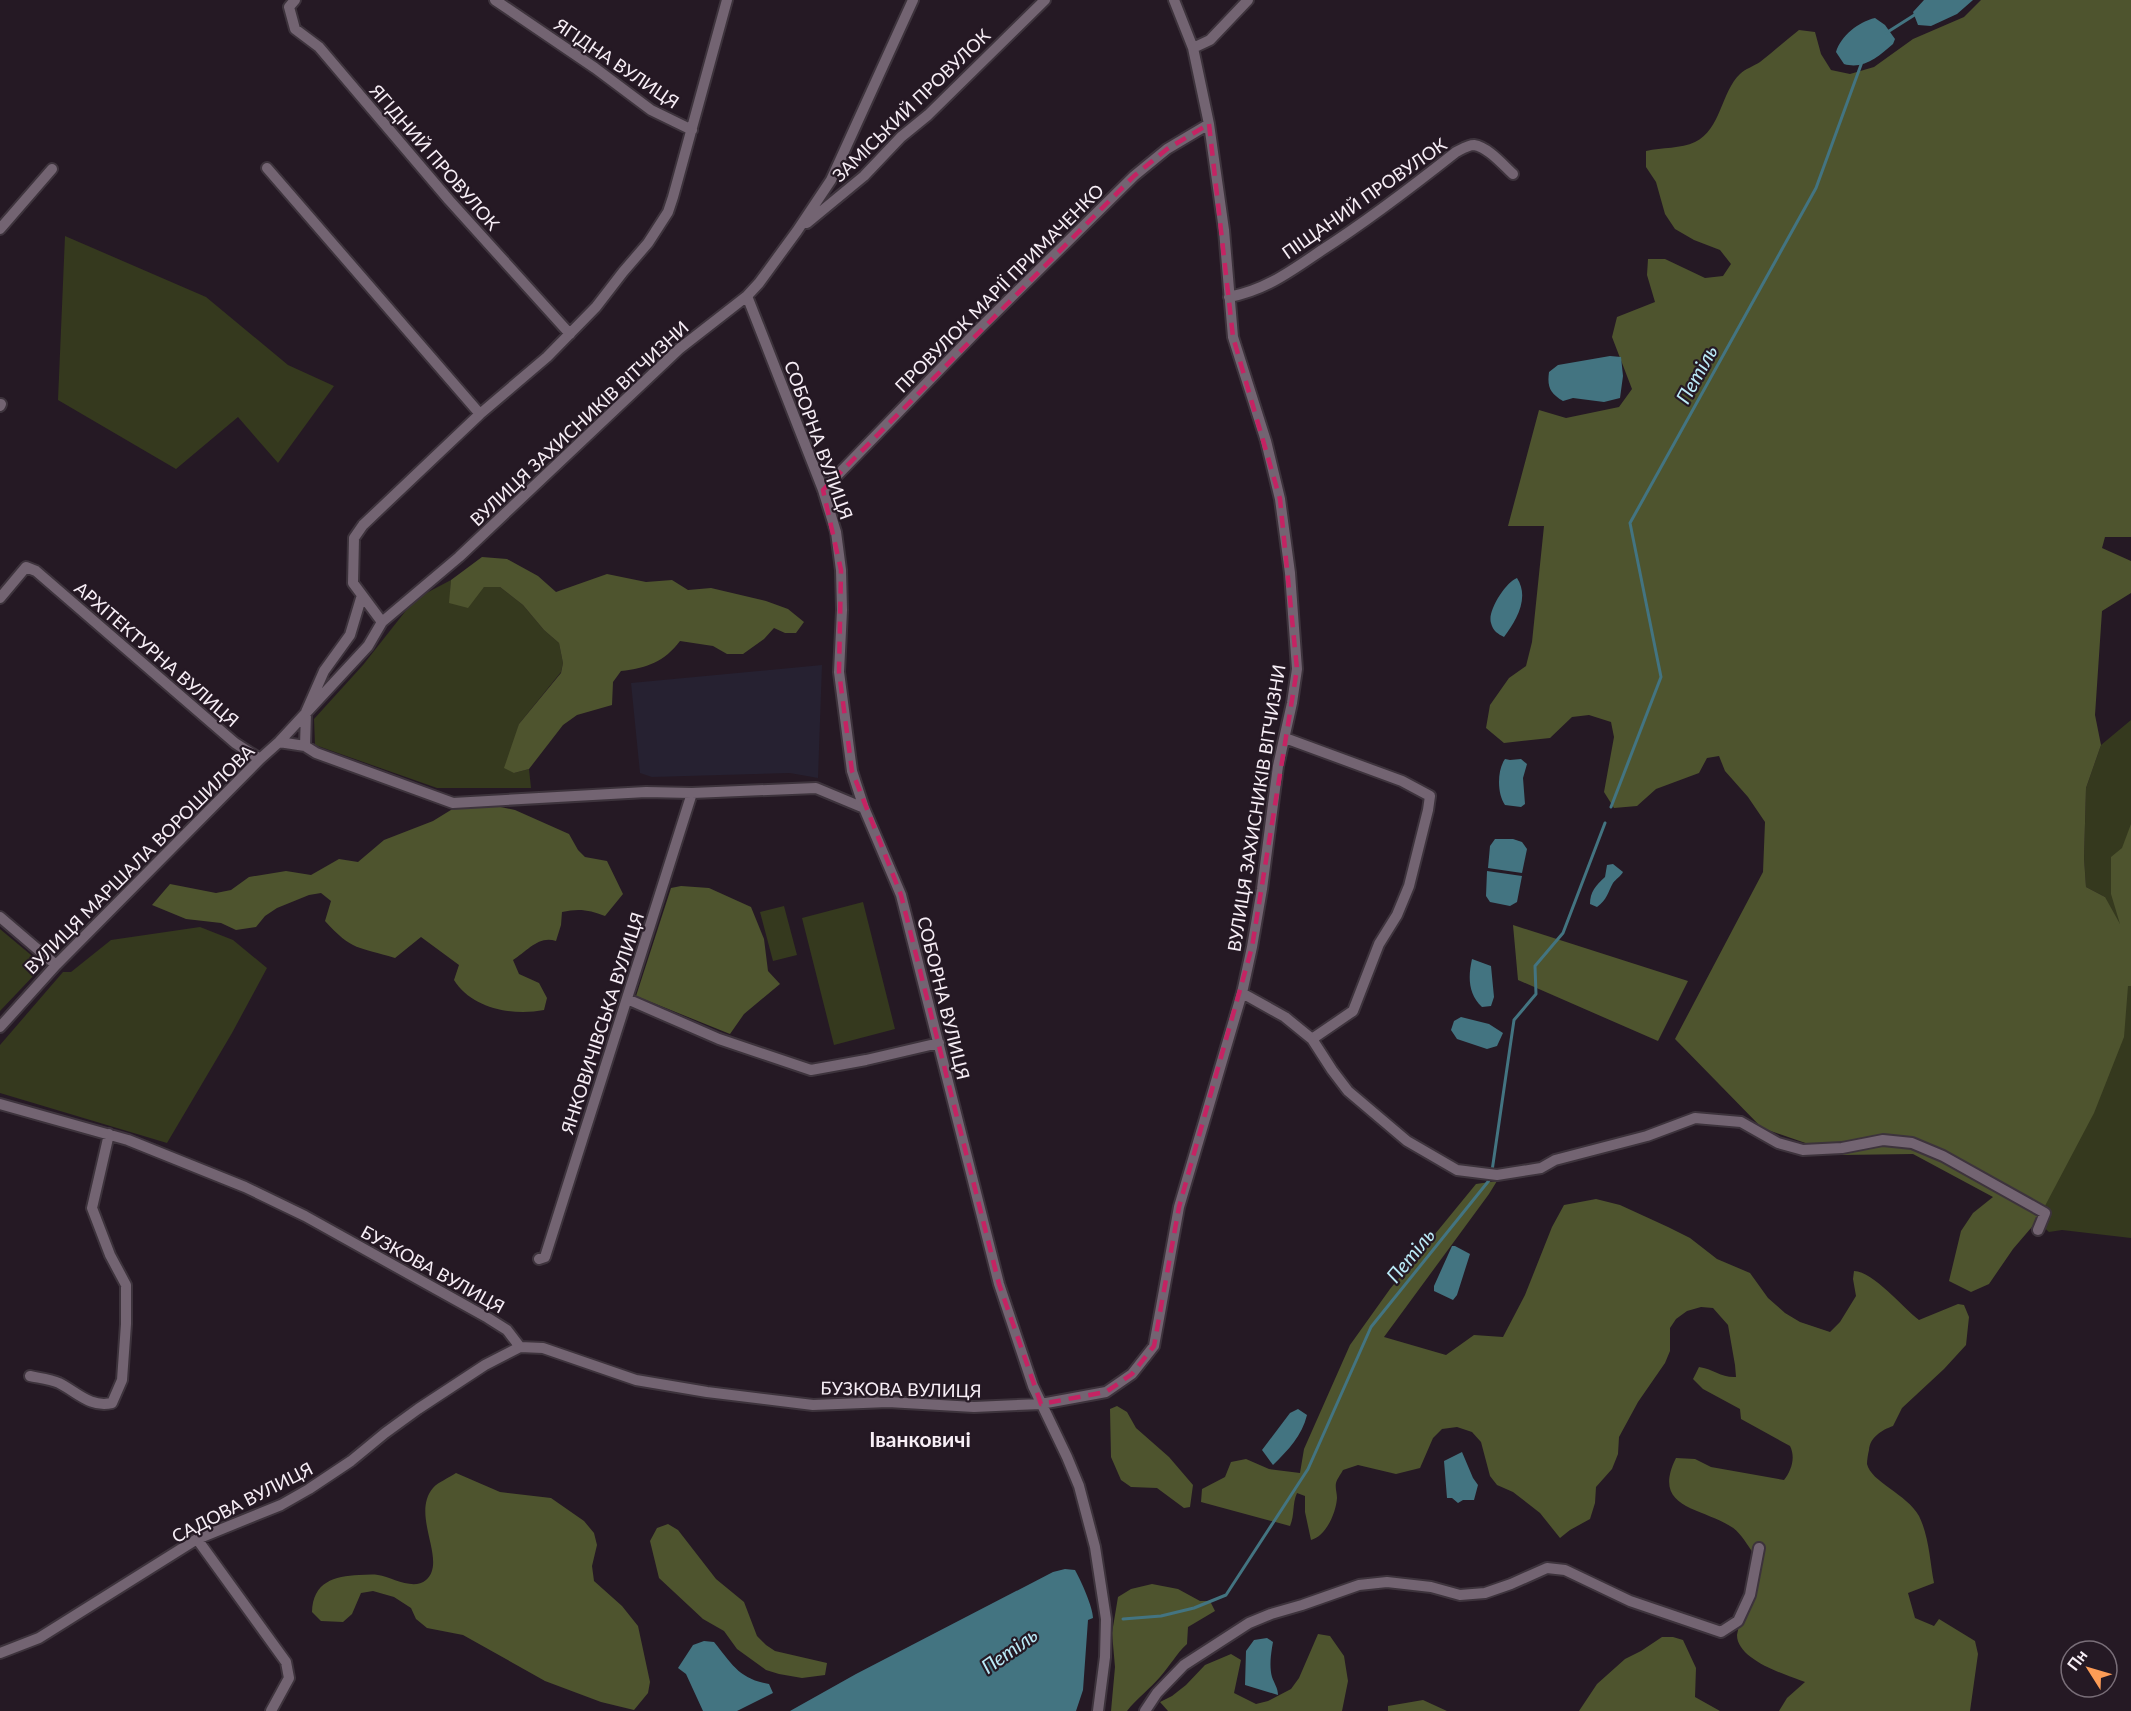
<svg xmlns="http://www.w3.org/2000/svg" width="2131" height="1711" viewBox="0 0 2131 1711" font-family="Lato,sans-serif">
  <rect width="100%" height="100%" fill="#251924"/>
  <!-- industrial -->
  <path fill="#262131" d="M 822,665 L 818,778 L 790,773 L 652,777 L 640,773 L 631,683 Z"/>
  <!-- green -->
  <path fill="#35391e" d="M 65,236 L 206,297 L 288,365 L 334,386 L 278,463 L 238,417 L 176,469 L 58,400 Z
    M 451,580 L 450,603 L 484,587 L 500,587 L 523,605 L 544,630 L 559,643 L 563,663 L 561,672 L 519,724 L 514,773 L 529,769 L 531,788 L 437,788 L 315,745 L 314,719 L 363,665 L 415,599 Z
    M 2131,720 L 2131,1238 L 2062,1230 L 2049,1232 L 2037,1221 L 2049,1196 L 2105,897 L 2086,887 L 2084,858 L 2086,788 L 2101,745 Z
    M 863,902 L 895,1029 L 834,1045 L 802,918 Z
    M 784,906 L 797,955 L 773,961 L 760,912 Z
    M 200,927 L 233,940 L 267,968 L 232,1033 L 167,1143 L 0,1093 L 0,1045 L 63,972 L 71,972 L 111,940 Z
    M 0,929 L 37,960 L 37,972 L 0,1011 Z"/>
  <!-- forest -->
  <path fill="#4e542e" d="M 1981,0 L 2131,0 L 2131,537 L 2105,537 L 2102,548 L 2131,561 L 2131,593 L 2102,611 L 2095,715 L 2101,745 L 2086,788 L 2084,858 L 2086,887 L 2105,897 L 2120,924 L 2111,894 L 2111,857 L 2122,848 L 2131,824 L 2131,986 L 2128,986 L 2124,1037 L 2094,1113 L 2037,1221 L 2013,1249 L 1989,1284 L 1971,1292 L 1949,1281 L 1961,1231 L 1973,1213 L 1993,1197 L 1913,1154 L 1840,1155 L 1762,1128 L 1675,1039 L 1763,872 L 1765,822 L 1748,797 L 1725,771 L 1719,756 L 1707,758 L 1699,773 L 1656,789 L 1637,806 L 1614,808 L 1604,792 L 1614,737 L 1611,722 L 1589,715 L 1572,717 L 1550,738 L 1504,743 L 1486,728 L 1490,705 L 1509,678 L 1526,666 L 1532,642 L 1544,526 L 1508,526 L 1539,410 L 1566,418 L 1619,407 L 1632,389 L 1612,337 L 1617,317 L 1655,302 L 1647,275 L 1648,259 L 1665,259 L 1705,278 L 1723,276 L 1731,264 L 1720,250 L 1694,240 L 1675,229 L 1665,214 L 1656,182 L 1646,167 L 1646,151 C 1662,147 1681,149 1695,142 C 1721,130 1721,92 1740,74 C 1745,69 1754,66 1760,62 C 1773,52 1786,40 1799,30 L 1815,32 L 1821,54 L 1831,70 L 1850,74 L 1874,67 L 1913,39 L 1964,17 Z
    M 482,557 L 507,559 L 538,576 L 556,592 L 607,574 L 646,582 L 672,580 L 688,590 L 711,588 L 766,601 L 788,609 L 804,622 L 796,633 L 785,633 L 774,628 L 764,639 L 743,654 L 727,654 L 713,646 L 680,641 C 664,662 647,668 621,671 L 613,682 L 612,705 L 577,715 L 563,725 L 529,769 L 514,773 L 504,768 L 519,724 L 561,673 L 563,663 L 559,643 L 544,630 L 523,605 L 500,587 L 484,587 L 468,608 L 449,603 L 451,580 Z
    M 459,805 L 496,806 L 515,810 L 569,834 L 578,850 L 585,857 L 607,861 L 623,894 L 605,916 C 590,910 579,908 562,912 L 561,925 L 556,941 C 539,935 527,951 513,960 L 519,974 L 539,983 L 547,998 L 544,1010 C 513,1016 472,1009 454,980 L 459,965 L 421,937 L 395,958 C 359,947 352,951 325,921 L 331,901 L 321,893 L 309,895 L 277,908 L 265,916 L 256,927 L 236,930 L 221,923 L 186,919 L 152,905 L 170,884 L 216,893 L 231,890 L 249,877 L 286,871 L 311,875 L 339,859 L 358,862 L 384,840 L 433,821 Z
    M 681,886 L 709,888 L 751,907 L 764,939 L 768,971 L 780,984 L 744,1014 L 730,1034 L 636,996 L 671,888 Z
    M 1513,925 L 1688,981 L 1658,1041 L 1518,980 Z
    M 1497,1181 L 1489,1194 L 1384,1337 L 1446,1355 L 1474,1335 L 1503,1337 L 1525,1295 L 1552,1227 L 1564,1205 L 1596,1199 L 1620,1205 L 1668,1227 L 1690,1238 L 1717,1259 L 1750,1273 L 1768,1298 L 1785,1313 L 1800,1322 L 1830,1332 L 1840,1322 L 1856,1296 L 1853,1279 L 1854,1271 C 1874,1272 1902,1307 1919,1320 L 1958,1304 L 1964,1305 L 1969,1317 L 1966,1345 L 1944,1369 L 1902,1408 L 1893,1426 C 1882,1430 1870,1437 1869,1450 C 1868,1454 1867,1460 1867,1464 C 1871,1482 1907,1494 1919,1516 C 1929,1536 1930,1562 1934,1583 L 1908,1593 L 1915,1618 L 1934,1626 L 1939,1619 L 1975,1641 L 1978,1654 L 1970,1711 L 1779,1711 L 1787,1698 L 1805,1682 C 1786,1675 1737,1660 1737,1635 C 1738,1627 1742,1619 1743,1612 C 1745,1600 1746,1589 1750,1576 C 1753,1568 1756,1558 1751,1550 C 1745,1541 1739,1531 1730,1526 C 1700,1507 1651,1508 1676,1458 L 1695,1459 L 1711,1467 L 1784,1480 C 1791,1471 1796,1458 1790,1446 L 1741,1419 L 1740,1409 L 1703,1389 L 1693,1379 L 1699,1367 C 1713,1369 1722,1378 1736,1377 L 1735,1365 L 1728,1325 L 1713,1308 L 1701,1307 L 1687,1311 L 1676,1319 L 1670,1328 L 1670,1351 L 1665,1363 L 1638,1402 L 1619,1437 L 1618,1454 L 1612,1469 L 1596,1487 L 1595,1503 L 1590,1519 L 1570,1530 L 1560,1538 L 1540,1513 L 1513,1492 L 1497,1485 L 1490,1476 L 1481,1442 L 1472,1432 L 1457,1427 L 1442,1429 L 1433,1438 L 1420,1468 L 1396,1474 L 1358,1465 L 1343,1470 C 1341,1474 1337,1479 1336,1483 C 1335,1488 1337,1493 1337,1498 C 1336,1513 1326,1536 1311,1540 L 1305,1512 L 1305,1496 L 1297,1493 C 1292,1504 1295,1514 1290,1526 L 1201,1502 L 1202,1489 L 1225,1477 L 1231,1462 L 1246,1459 L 1269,1469 L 1300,1473 L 1304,1449 L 1350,1345 L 1390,1289 L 1476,1184 Z
    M 1117,1406 L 1127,1412 L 1136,1428 L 1169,1457 L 1193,1485 L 1190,1507 L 1184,1508 L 1157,1488 L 1131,1487 L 1121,1480 L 1111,1457 L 1110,1409 Z
    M 456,1473 L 500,1492 L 551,1498 L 584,1521 L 594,1533 L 597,1545 L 592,1566 L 594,1581 L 622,1606 L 638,1626 L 650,1682 L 648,1693 L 634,1710 L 601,1702 L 545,1681 L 463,1635 L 427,1628 L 416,1619 L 411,1608 L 394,1597 L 373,1591 L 361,1593 L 352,1614 L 343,1622 L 321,1621 L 312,1612 C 313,1582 334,1576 359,1575 C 365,1575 372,1574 378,1575 C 392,1577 413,1591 426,1580 C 448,1561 410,1515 433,1488 C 438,1482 449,1478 456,1473 Z
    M 668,1524 L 678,1530 L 716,1579 L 744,1602 L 757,1636 L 766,1645 L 775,1651 L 827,1663 L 825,1675 L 802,1678 L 779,1674 L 766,1670 L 737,1649 L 724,1631 L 703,1619 L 659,1578 L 650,1541 L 657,1528 Z
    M 1152,1584 L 1178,1589 L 1200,1601 L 1210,1601 L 1215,1611 L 1188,1627 L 1187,1644 C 1176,1654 1170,1666 1160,1677 C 1150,1689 1137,1698 1127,1711 L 1111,1711 L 1115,1667 L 1112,1633 L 1118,1597 L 1131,1589 Z
    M 1318,1634 L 1330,1636 L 1344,1656 L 1348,1681 L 1342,1711 L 1168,1711 L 1160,1702 L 1172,1696 L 1186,1685 L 1205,1665 L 1231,1654 L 1241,1660 L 1234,1693 L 1256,1704 L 1268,1701 L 1291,1689 L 1299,1678 Z
    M 1662,1637 L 1673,1637 L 1683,1640 L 1696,1668 L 1695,1697 L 1720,1711 L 1579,1711 L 1597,1684 L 1625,1659 L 1641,1651 Z
    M 1423,1700 L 1447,1711 L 1388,1711 L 1388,1706 Z"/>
  <!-- water -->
  <path fill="#437481" d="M 1924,0 L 1973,0 L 1957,14 L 1931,26 L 1918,25 L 1913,12 Z
    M 1875,18 L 1885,25 L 1895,39 L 1893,44 C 1879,56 1864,70 1844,64 L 1836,52 C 1841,36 1858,22 1875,18 Z
    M 1610,356 L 1621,357 L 1623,376 L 1620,398 L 1604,402 L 1573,398 L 1563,401 C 1550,393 1547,387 1549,372 L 1558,365 Z
    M 1517,578 C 1530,598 1516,621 1504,637 C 1498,634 1493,631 1491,623 C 1487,611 1506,582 1517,578 Z
    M 1505,759 L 1510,760 L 1521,759 L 1527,764 L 1523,778 L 1525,804 L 1521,807 L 1505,805 C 1497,794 1497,770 1505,759 Z
    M 1495,839 L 1513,839 L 1522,842 L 1527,849 L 1522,873 L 1488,868 L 1490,846 Z
    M 1613,864 L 1623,872 C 1621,876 1616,879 1613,883 C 1608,892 1607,900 1597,907 L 1590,904 C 1590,892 1596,885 1605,877 L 1607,865 Z
    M 1487,871 L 1522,876 L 1517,902 L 1510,906 L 1490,902 L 1486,896 Z
    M 1472,959 L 1491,966 L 1494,997 L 1491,1006 L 1482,1007 C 1468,994 1468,977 1472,959 Z
    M 1461,1017 L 1489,1024 L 1503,1033 L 1497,1046 L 1487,1049 L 1457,1039 L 1451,1030 L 1454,1021 Z
    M 1452,1246 L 1455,1246 L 1470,1254 L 1457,1295 L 1453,1300 L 1434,1291 L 1434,1286 Z
    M 1298,1409 L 1307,1415 C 1302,1436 1288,1450 1273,1465 L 1262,1450 L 1290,1413 Z
    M 1462,1452 L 1473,1478 L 1478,1485 L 1474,1500 L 1463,1500 L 1458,1503 L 1452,1498 L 1447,1498 L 1444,1461 Z
    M 1065,1569 L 1075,1570 C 1081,1581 1093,1607 1093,1618 L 1088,1620 L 1083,1690 L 1076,1711 L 790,1711 L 856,1674 L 1053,1572 Z
    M 1267,1638 L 1273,1642 C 1271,1653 1269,1666 1272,1677 C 1274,1683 1278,1688 1278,1695 L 1245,1685 L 1246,1651 L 1254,1640 Z
    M 704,1641 L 714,1642 C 732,1664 739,1679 769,1684 L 773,1693 L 737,1711 L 703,1711 L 686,1674 L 678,1668 L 693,1645 Z"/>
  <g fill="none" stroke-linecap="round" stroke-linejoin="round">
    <!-- stream -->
    <path stroke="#437481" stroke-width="3" d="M 1886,33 L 1916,14
      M 1611,807 L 1661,677 L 1630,523 L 1816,188 L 1862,62
      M 1492,1171 L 1514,1020 L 1536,994 L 1535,966 L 1563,933 L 1605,823
      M 1123,1619 L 1161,1616 L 1194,1608 L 1226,1595 L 1308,1469 L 1371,1327 L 1491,1178"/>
    <defs>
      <path id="minor" d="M 295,0 L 289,7 L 295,29 L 319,47 L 449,200 L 570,334
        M 495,0 L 595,68 L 651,110 L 692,130
        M 1193,48 L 1210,40 L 1248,0
        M 267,168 L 480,414
        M 807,223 L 864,176 L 901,137 L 928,115 L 1045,0
        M 0,229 L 52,169
        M 747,296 L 823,490 L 836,532 L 841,570 L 842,610 L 839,672 L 852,771 L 864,808 L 901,895 L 999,1284 L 1033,1386 L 1067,1457 L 1079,1486 L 1095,1547 L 1106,1619 L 1105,1657 L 1098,1711
        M 1229,297 C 1266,290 1291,271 1322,250 C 1369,220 1413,186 1456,152 C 1462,149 1468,145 1474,145 C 1488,147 1503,165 1513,174
        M 0,406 L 1,404
        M 823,490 L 978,330 L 1134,176 L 1167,149 L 1209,124
        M 0,598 L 26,567 L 36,571 L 235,743 L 260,759
        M 382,622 L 353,583 L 354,538 L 363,525 L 480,414 L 547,357 L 596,307 L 623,272 L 648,243 L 668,212 L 673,197 L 727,0
        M 1285,738 L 1402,781 L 1430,796 L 1428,810 L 1409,886 L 1397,915 L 1379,944 L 1353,1011 L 1312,1039
        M 279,742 L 305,746 L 316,753 L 453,803 L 646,792 L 692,793 L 816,788 L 864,808
        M 305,746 L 306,712 L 324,671 L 350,635 L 362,595
        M 0,917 L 56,965
        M 1242,993 L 1285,1017 L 1312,1039 L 1332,1070 L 1348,1091 L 1407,1141 L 1457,1170 L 1497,1175 L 1541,1168 L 1555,1160 L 1647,1136 L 1695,1118 L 1741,1122 L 1778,1143 L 1803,1150 L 1842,1148 L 1883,1140 L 1912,1143 L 1943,1156 L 2045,1213 L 2038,1230
        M 627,999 L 719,1039 L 811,1070 L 866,1060 L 939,1043
        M 0,1027 L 56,965 L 260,759 L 279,742 L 368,646 L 382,622 L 459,557 L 679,349 L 747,296 L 759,283 L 797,231 L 831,180 L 913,0
        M 0,1104 L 128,1140 L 245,1187 L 305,1216 L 488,1318 L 507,1330 L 520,1347 L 543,1348 L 636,1380 L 707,1392 L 813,1405 L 888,1402 L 974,1407 L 1041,1404 L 1106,1392 L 1132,1374 L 1154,1346 L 1179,1207 L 1242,993 L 1252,947 L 1262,889 L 1278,766 L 1292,703 L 1297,669 L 1290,573 L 1280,499 L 1266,441 L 1233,337 L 1224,230 L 1209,124 L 1193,48 L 1174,0
        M 539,1259 L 545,1257 L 692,793
        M 30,1376 C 39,1378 50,1379 59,1383 C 77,1392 90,1408 112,1403 L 122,1380 L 126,1324 L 126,1285 L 110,1255 L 92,1208 L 109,1134
        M 197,1539 L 286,1662 L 289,1678 L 271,1711
        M 0,1653 L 39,1638 L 197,1539 L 281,1505 L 309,1489 L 351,1461 L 385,1433 L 418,1409 L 485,1365 L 520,1347
        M 1145,1711 L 1157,1693 L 1184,1665 L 1249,1623 L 1271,1614 L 1302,1605 L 1359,1585 L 1387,1582 L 1431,1587 L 1460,1595 L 1485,1593 L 1511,1584 L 1547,1568 L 1565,1570 L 1630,1601 L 1721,1632 L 1738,1621 L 1750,1595 L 1759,1548"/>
    </defs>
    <!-- minor casing -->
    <use href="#minor" stroke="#3d333c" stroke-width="14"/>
    <!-- minor -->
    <use href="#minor" stroke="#736472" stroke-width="10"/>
  </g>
  <!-- marked area -->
  <path fill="none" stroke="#c52363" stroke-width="4.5" stroke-dasharray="12 8" stroke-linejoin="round" d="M 1209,124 L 1233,337 L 1280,499 L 1297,669 L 1252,947 L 1179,1207 L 1154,1346 L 1132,1374 L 1106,1392 L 1041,1404 L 999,1284 L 901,895 L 852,771 L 839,672 L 841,570 L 823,490 L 1134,176 L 1167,149 Z"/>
  <g text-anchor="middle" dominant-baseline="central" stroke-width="4.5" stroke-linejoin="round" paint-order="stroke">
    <!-- street labels -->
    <g font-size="18" fill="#f7eef6" stroke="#251924">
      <text transform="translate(617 63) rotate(34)">ЯГІДНА ВУЛИЦЯ</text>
      <text transform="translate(911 105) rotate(-44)">ЗАМІСЬКИЙ ПРОВУЛОК</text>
      <text transform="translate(435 157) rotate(49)">ЯГІДНИЙ ПРОВУЛОК</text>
      <text transform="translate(1364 198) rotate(-35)">ПІЩАНИЙ ПРОВУЛОК</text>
      <text transform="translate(999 288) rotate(-45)">ПРОВУЛОК МАРІЇ ПРИМАЧЕНКО</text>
      <text transform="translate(579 423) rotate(-43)">ВУЛИЦЯ ЗАХИСНИКІВ ВІТЧИЗНИ</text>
      <text transform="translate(819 440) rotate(70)">СОБОРНА ВУЛИЦЯ</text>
      <text transform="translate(157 654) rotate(41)">АРХІТЕКТУРНА ВУЛИЦЯ</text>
      <text transform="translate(1256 808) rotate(-81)">ВУЛИЦЯ ЗАХИСНИКІВ ВІТЧИЗНИ</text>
      <text transform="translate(139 859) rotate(-45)">ВУЛИЦЯ МАРШАЛА ВОРОШИЛОВА</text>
      <text transform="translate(944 998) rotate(76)">СОБОРНА ВУЛИЦЯ</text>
      <text transform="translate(602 1023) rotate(-72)">ЯНКОВИЧІВСЬКА ВУЛИЦЯ</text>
      <text transform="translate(433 1269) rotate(29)">БУЗКОВА ВУЛИЦЯ</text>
      <text transform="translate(901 1389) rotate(1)">БУЗКОВА ВУЛИЦЯ</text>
      <text transform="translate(242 1502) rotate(-27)">САДОВА ВУЛИЦЯ</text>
    </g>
    <!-- water labels -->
    <g font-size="20" font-style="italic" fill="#bbebf8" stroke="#251924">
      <text transform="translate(1696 374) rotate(-61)">Петіль</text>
      <text transform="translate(1410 1255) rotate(-51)">Петіль</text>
      <text transform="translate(1009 1650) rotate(-35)">Петіль</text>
    </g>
    <!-- quarter labels -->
    <g font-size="21" font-weight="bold" fill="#f7eef6" stroke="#251924">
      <text x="920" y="1438">Іванковичі</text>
    </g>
  </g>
  <!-- north arrow -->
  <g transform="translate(2089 1669) rotate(307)"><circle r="28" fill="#251924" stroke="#796e78" stroke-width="1.5"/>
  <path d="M0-4.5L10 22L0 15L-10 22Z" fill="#fd9c56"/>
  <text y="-9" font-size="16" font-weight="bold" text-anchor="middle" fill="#f7eef6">Пн</text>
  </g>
</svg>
